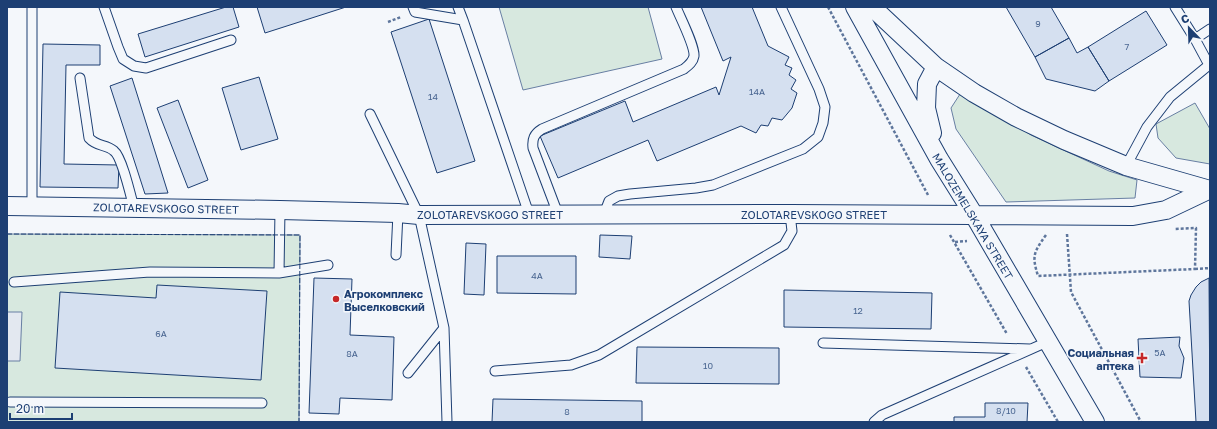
<svg xmlns="http://www.w3.org/2000/svg" width="1217" height="429" viewBox="0 0 1217 429" font-family="'Golos Text',sans-serif">
  <rect width="100%" height="100%" fill="#f4f7fb"/>
  <!-- green -->
  <path fill="#d7e8df" stroke="#687fa3" d="M 499,7 L 648,7 L 662,59 L 523,90 Z
    M 962,91 L 1031,135 L 1109,171 L 1137,180 L 1135,198 L 1006,202 L 956,129 L 951,108 Z
    M 1195,103 L 1210,129 L 1210,164 L 1176,158 L 1158,138 L 1156,124 Z
    M 7,234 L 300,235 L 299,422 L 7,422 Z"/>
  <!-- parking -->
  <path fill="#e3e8f0" stroke="#687fa3" d="M 7,312 L 22,312 L 20,361 L 7,361 Z"/>
  <!-- building -->
  <path fill="#d5e0f0" stroke="#1d3f73" d="M 226,7 L 233,7 L 239,27 L 145,57 L 138,34 Z
    M 257,7 L 346,7 L 265,33 Z
    M 701,7 L 752,7 L 768,46 L 789,57 L 785,65 L 792,68 L 789,75 L 796,80 L 791,89 L 797,93 L 792,108 L 782,120 L 772,118 L 768,126 L 761,125 L 756,133 L 741,126 L 657,161 L 648,140 L 558,178 L 540,136 L 625,101 L 633,122 L 716,87 L 719,95 L 731,57 L 723,61 Z
    M 1006,7 L 1051,7 L 1069,38 L 1035,57 Z
    M 1146,11 L 1167,45 L 1109,81 L 1088,47 Z
    M 429,19 L 475,161 L 437,173 L 391,32 Z
    M 1069,38 L 1077,53 L 1088,47 L 1109,81 L 1095,91 L 1046,79 L 1035,57 Z
    M 43,44 L 100,45 L 100,65 L 66,65 L 64,164 L 119,165 L 118,188 L 40,187 Z
    M 259,77 L 278,139 L 241,150 L 222,88 Z
    M 132,78 L 168,193 L 145,194 L 110,86 Z
    M 178,100 L 208,180 L 188,188 L 157,108 Z
    M 600,235 L 632,236 L 630,259 L 599,257 Z
    M 466,243 L 486,244 L 484,295 L 464,294 Z
    M 497,256 L 576,256 L 576,294 L 497,293 Z
    M 314,278 L 352,279 L 350,335 L 394,337 L 392,400 L 340,398 L 339,414 L 309,413 Z
    M 1209,278 L 1210,422 L 1196,422 L 1189,301 L 1191,295 L 1196,287 L 1201,282 Z
    M 157,285 L 267,291 L 261,380 L 55,368 L 60,292 L 156,298 Z
    M 784,290 L 932,293 L 931,329 L 784,327 Z
    M 1180,337 L 1179,346 L 1184,358 L 1181,378 L 1140,377 L 1138,339 Z
    M 637,347 L 779,348 L 779,384 L 636,383 Z
    M 493,399 L 642,401 L 642,422 L 492,422 Z
    M 985,403 L 1028,403 L 1027,422 L 954,422 L 954,417 L 985,417 Z"/>
  <g fill="none" stroke-linecap="round" stroke-linejoin="round">
    <defs>
      <path id="service" d="M 32,7 L 32,206
        M 104,7 L 118,47 L 123,59 L 134,66 L 146,68 L 231,40
        M 413,7 L 415,12 L 463,20 L 529,214
        M 458,7 L 463,20
        M 1175,7 L 1195,39
        M 80,78 L 89,138 C 97,147 106,144 114,151 C 122,157 131,197 134,208
        M 370,114 L 419,215 L 444,328 L 447,422
        M 1126,166 L 1147,127 L 1170,97 L 1209,65 L 1195,39 L 1210,29
        M 558,214 L 533,148 C 532,139 534,134 542,129 L 684,69 C 689,65 693,62 694,56 C 695,46 680,17 676,7
        M 604,214 L 609,201 L 618,196 L 630,194 L 696,188 L 713,185 L 803,149 L 818,137 L 823,123 L 825,107 L 819,89 L 781,7
        M 396,255 L 398,213
        M 279,273 L 328,265
        M 14,282 L 150,272 L 279,273 L 280,210
        M 823,343 L 1030,349
        M 495,371 L 571,365 L 599,355 L 784,245 L 792,231 L 790,214
        M 408,373 L 444,328
        M 10,402 L 262,403
        M 874,422 L 882,415 L 1047,342"/>
      <path id="minor" d="M 855,7 L 939,159 L 974,215 L 1095,422
        M 872,7 L 936,67 L 974,93 L 1016,117 L 1064,140 L 1126,166 L 1210,190
        M 932,133 L 926,108 L 927,84 L 936,67
        M 7,206 L 280,210 L 398,213 L 419,215 L 790,214 L 1133,216 L 1166,210 L 1208,190"/>
    </defs>
    <!-- service casing -->
    <use href="#service" stroke="#1d3f73" stroke-width="11"/>
    <!-- minor casing -->
    <use href="#minor" stroke="#1d3f73" stroke-width="20"/>
    <!-- path -->
    <path stroke="#5e769c" stroke-width="2.5" stroke-dasharray="3 2" stroke-linecap="butt" d="M 828,7 L 928,195
      M 388,22 L 401,17
      M 1067,234 L 1071,292 L 1141,422
      M 950,235 L 1007,334
      M 1046,235 C 1033,253 1032,256 1038,276 L 1195,269 L 1196,228 L 1174,229
      M 955,242 L 967,241
      M 1195,269 L 1210,268
      M 1026,367 L 1058,422"/>
    <!-- service -->
    <use href="#service" stroke="#f4f7fb" stroke-width="9"/>
    <!-- minor -->
    <use href="#minor" stroke="#f4f7fb" stroke-width="18"/>
    <!-- fence -->
    <path stroke="#1d3f73" stroke-width="1" stroke-dasharray="5 2" stroke-linecap="butt" d="M 7,234 L 300,235 L 299,422 L 296,422
      M 7,422 L 89,422"/>
  </g>
  <!-- markers -->
  <g fill="#c62828" stroke="#f4f7fb" stroke-width="1.5">
    <circle cx="336" cy="299" r="4"/>
    <path d="M1140 352h4v4h4v4h-4v4h-4v-4h-4v-4h4z"/>
  </g>
  <g text-anchor="middle" dominant-baseline="central" stroke-width="3" stroke-linejoin="round" paint-order="stroke">
    <!-- number labels -->
    <g font-size="9" fill="#4b6792">
      <text x="1038" y="23">9</text>
      <text x="1127" y="46">7</text>
      <text x="757" y="91">14А</text>
      <text x="433" y="96">14</text>
      <text x="537" y="275">4А</text>
      <text x="858" y="310">12</text>
      <text x="161" y="333">6А</text>
      <text x="1160" y="352">5А</text>
      <text x="352" y="353">8А</text>
      <text x="708" y="365">10</text>
      <text x="1006" y="410">8/10</text>
      <text x="567" y="411">8</text>
    </g>
    <!-- street labels -->
    <g font-size="11" fill="#1d3f73" stroke="#f4f7fb">
      <text transform="translate(166 208) rotate(1)">ZOLOTAREVSKOGO STREET</text>
      <text x="490" y="214">ZOLOTAREVSKOGO STREET</text>
      <text x="814" y="214">ZOLOTAREVSKOGO STREET</text>
      <text transform="translate(973 216) rotate(59)">MALOZEMELSKAYA STREET</text>
    </g>
    <!-- poi labels -->
    <g font-size="11" font-weight="bold" fill="#1d3f73" stroke="#f4f7fb" text-anchor="start">
      <text x="344" y="293">Агрокомплекс<tspan x="344" dy="13">Выселковский</tspan></text>
      <text x="1134" y="352" text-anchor="end">Социальная<tspan x="1134" dy="13">аптека</tspan></text>
    </g>
  </g>
  <!-- border -->
  <rect width="1217" height="429" fill="none" stroke="#1d3f73" stroke-width="16"/>
  <!-- north arrow -->
  <g transform="translate(1189 28) rotate(337)" stroke="#f4f7fb" stroke-width="3" paint-order="stroke">
  <path d="M0-3L7 15L0 10L-7 15Z" fill="#1d3f73"/>
  <text y="-6" font-size="11" font-weight="bold" text-anchor="middle" fill="#1d3f73">С</text>
  </g>
  <!-- scale -->
  <path d="M10 413v6h62v-6" fill="none" stroke="#1d3f73" stroke-width="2"/>
  <text x="16" y="413" font-size="12" fill="#1d3f73" stroke="#f4f7fb" stroke-width="3" paint-order="stroke">20 m</text>
</svg>
